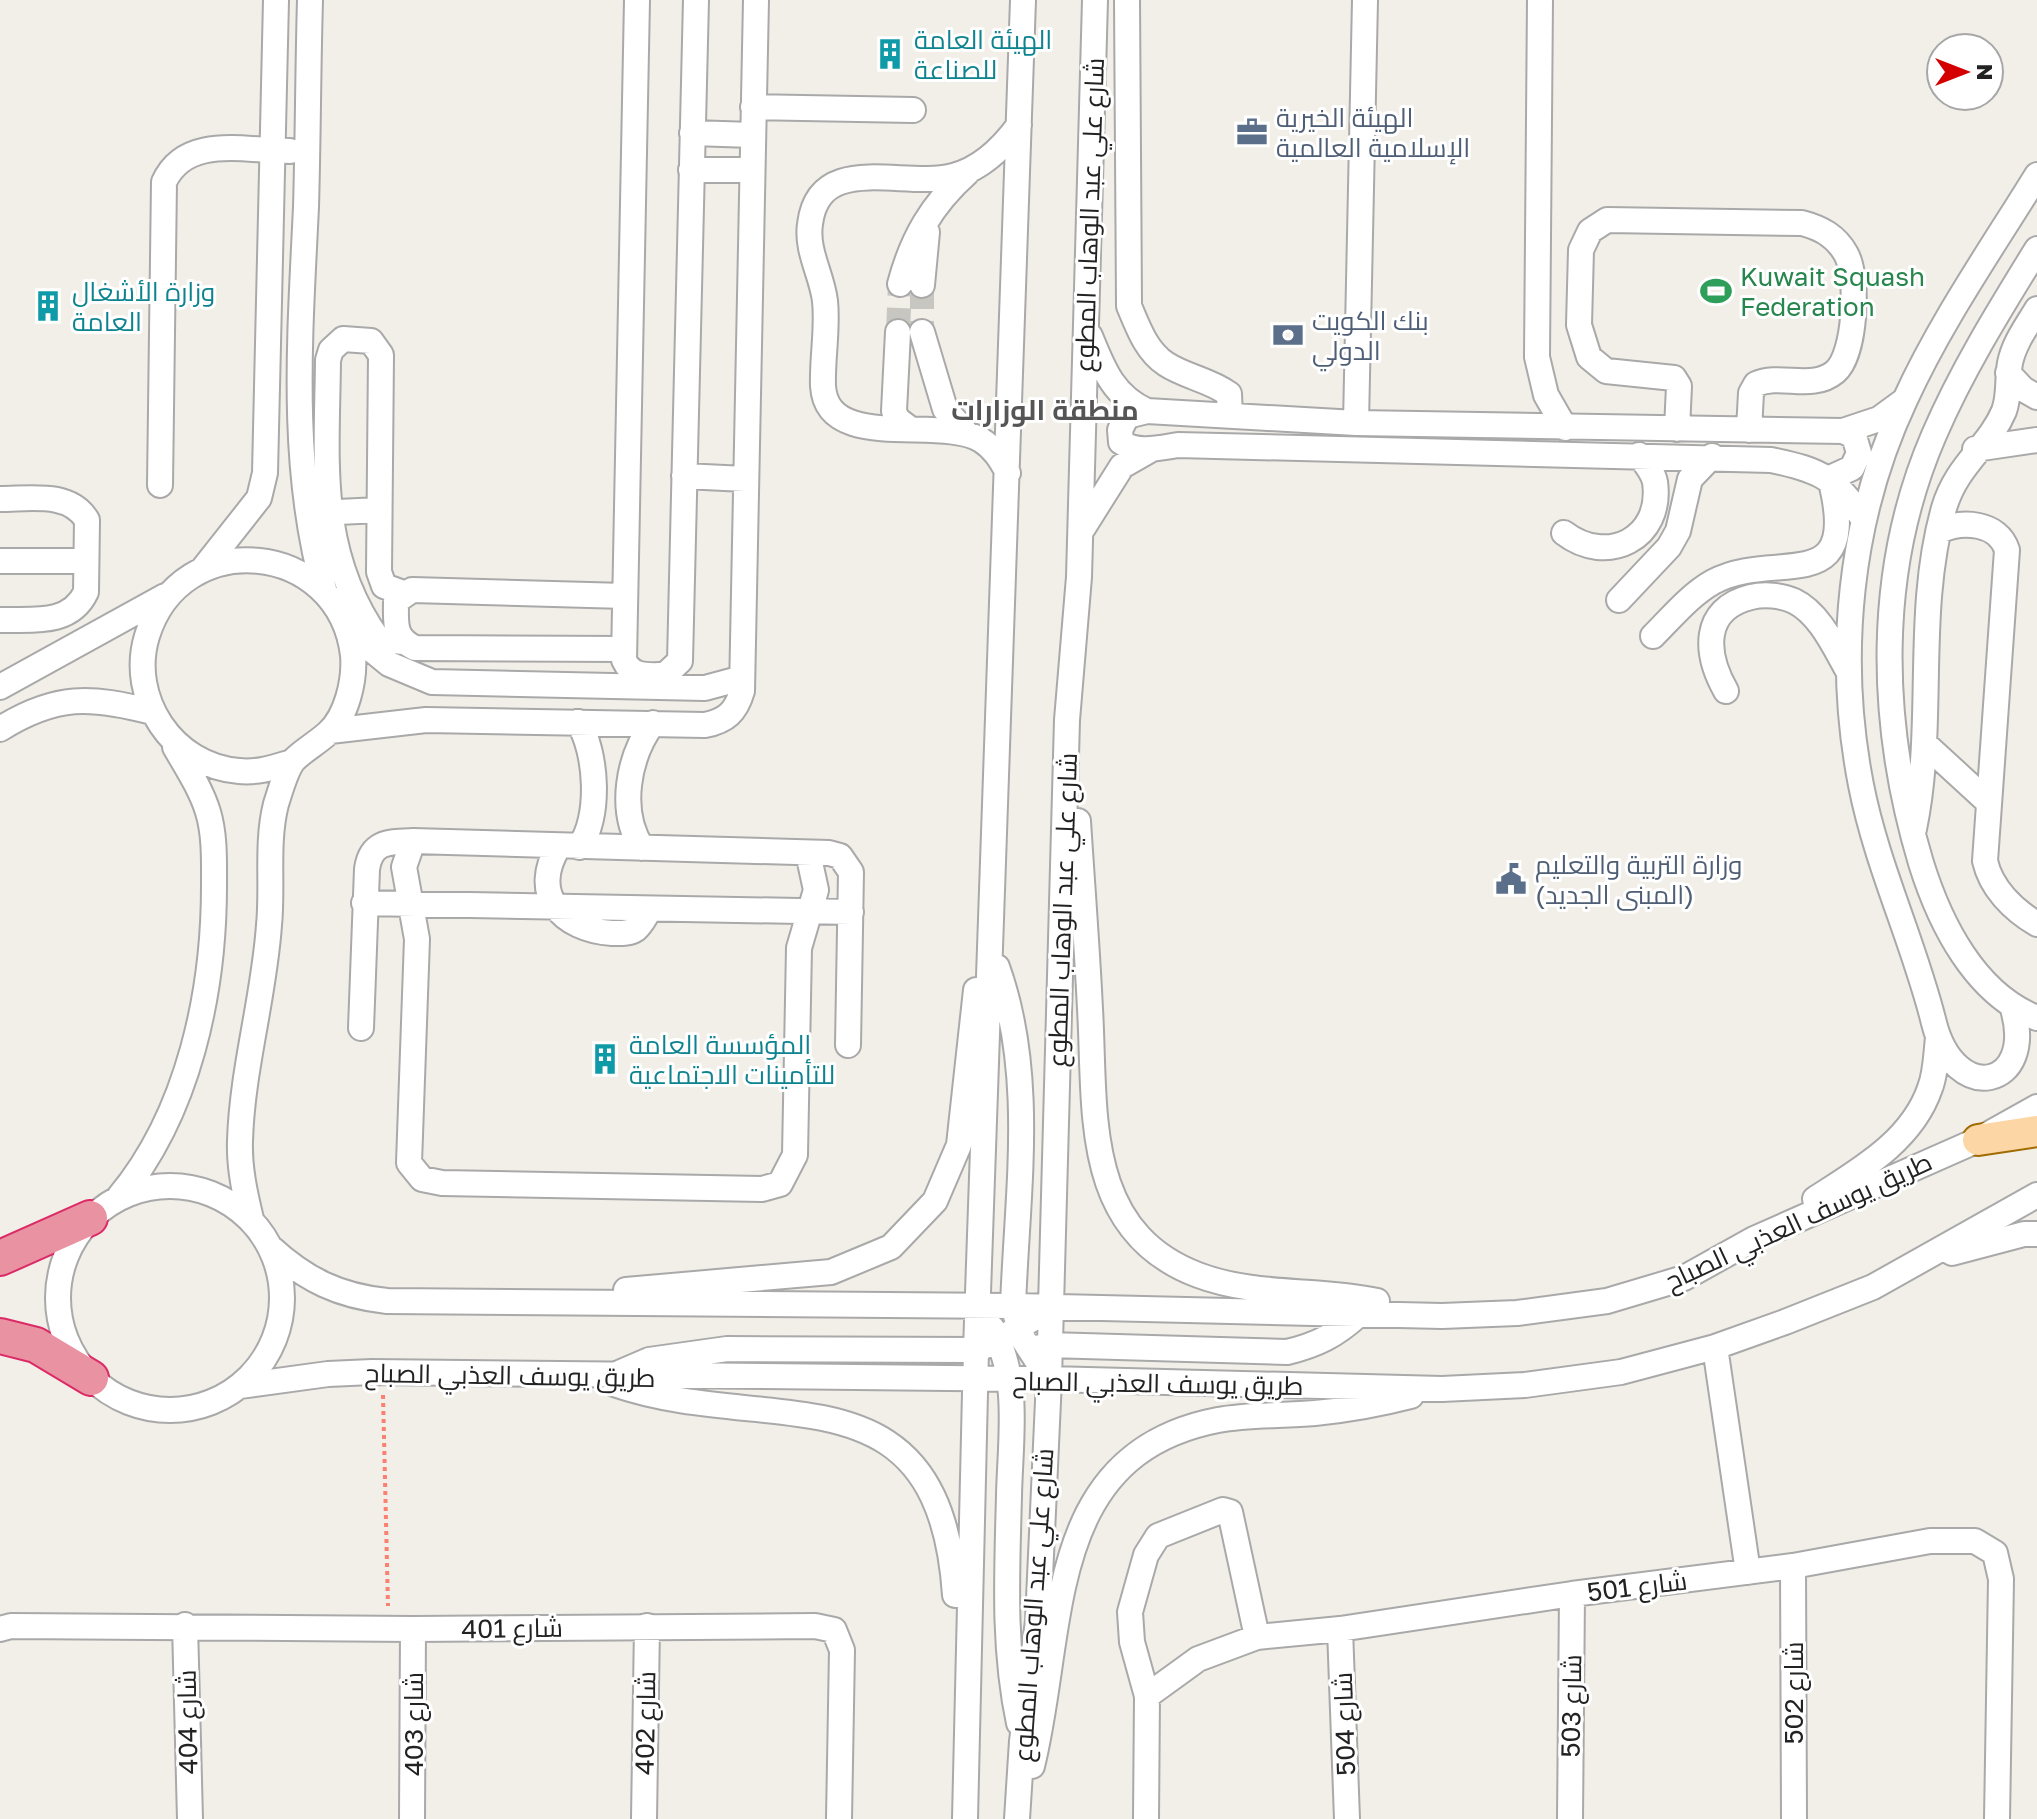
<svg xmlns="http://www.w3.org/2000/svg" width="2037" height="1819" viewBox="0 0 2037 1819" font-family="'Golos Text',Cairo,sans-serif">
  <rect width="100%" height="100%" fill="#f2efe9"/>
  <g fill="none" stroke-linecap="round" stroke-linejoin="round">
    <!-- minor-tunnel -->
    <path stroke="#c8c6c1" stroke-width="24" stroke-dasharray="24 12" stroke-linecap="butt" d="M 922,285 L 922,332
      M 898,332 L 900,284"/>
    <defs>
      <path id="minor" d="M 310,0 C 308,69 308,138 306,207 C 300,335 289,468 325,593
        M 637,0 L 624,660 C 632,678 648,675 665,675 L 680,661 L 696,0
        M 1127,0 L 1129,306 C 1138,327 1146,351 1166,364 C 1186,377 1210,380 1229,394 L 1230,415
        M 1540,0 L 1537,357 L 1546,395 L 1565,428
        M 753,107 L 913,110
        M 692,133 L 752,135
        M 691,170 L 752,170
        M 2037,249 C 2000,309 1962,370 1934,435 C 1875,571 1879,723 1921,863 C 1940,924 1975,994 2037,1018
        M 900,284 C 912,239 932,204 967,173
        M 922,285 L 927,232
        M 898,332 L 894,411 L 897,419 L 909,428
        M 922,332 L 945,409 L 967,434
        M 1090,336 C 1103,368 1113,396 1147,411
        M 2008,373 L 2023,389 L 2037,397
        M 1356,423 L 1365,0
        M 1677,429 L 1679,386 L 1674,378 L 1606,371 L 1589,357 L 1579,325 L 1581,250 L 1590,231 L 1607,220 L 1802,223 C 1821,228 1836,236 1846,254 C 1859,277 1856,354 1835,372 C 1812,391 1781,373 1756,384 L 1751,393 L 1749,430
        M 1975,449 L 2037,440
        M 1008,473 C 1001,460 994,448 981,440 C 940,415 827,453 823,386 C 822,358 828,329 825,301 C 822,275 806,251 810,224 C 819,151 904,189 953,176 C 981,169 1003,147 1019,125
        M 684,476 L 745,479
        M 160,485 L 164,182 C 186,134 245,151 290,151
        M 0,499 C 30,499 69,491 87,520 L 86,592 C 70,626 32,619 0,620
        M 327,507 L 338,512 L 379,510
        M 1864,520 C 1835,478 1821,470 1771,460 L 1178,445 C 1159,448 1137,454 1121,442 L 1120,430 L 1127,416 L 1147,411 L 1356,423 L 1843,431 L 1879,419 L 1905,400
        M 1083,528 L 1122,466 L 1150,450
        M 1939,531 C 1962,520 1998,522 2007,550 L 1985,861 C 1991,888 2013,910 2037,924
        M 1564,533 C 1607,566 1663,539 1655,482 C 1653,472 1645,463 1639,455
        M 0,561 L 86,561
        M 203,569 L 259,498 L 265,473 L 276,0
        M 1619,600 L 1669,547 L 1678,531 L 1690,479 L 1712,456
        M 1653,636 C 1672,617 1690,595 1713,582 C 1776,548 1862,602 1830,478 L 1852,468 L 1859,453 L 1854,436 L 1843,431
        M 356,637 L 389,664 L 432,682 L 705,688 L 742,678
        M 403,642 L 378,639 C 316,552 327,461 328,360 L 331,350 L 343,339 L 371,341 L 381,355 L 379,572 L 384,586 L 403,593
        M 624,649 L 415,648 C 393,638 396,623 396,601 L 412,590 L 625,596
        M 0,687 L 165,596
        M 1726,691 C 1705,654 1701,609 1751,597 C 1764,594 1781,595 1794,601 C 1819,613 1834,646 1847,669
        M 578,722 C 597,751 601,819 579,847
        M 0,729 C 56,694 91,696 152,712
        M 330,731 L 426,720 L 705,725 C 726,721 736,712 742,691 L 756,0
        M 1925,744 L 1987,801
        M 1078,821 C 1082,884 1087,946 1090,1009 C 1096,1109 1081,1231 1198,1275 C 1256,1297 1318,1288 1377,1301
        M 1914,829 C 1936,723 1914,614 1944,508 C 1957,464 1989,447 2004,411 C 2010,395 2007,379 2010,363 C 2014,343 2027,326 2037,309
        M 413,841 L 404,867 L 417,939 L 409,1163 L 422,1179 L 442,1183 L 762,1189 L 780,1184 L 795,1155 L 799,948 L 816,890 L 808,853
        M 559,846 C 529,894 562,930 612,933 C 620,933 629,934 636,929 C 642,924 646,915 650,909
        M 642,848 C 618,811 628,757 653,723
        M 364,903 L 851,912
        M 997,967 C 1036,1075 1017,1193 1013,1306 L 1023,1339 L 1049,1379
        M 2013,1009 C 2036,1089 1955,1106 1934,1023 C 1914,942 1877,867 1861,785 C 1836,657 1849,519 1905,400 C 1941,321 1992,248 2037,175
        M 361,1028 L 367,869 C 371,841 389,842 413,841 L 829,853 L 840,856 L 851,872 L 848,1045
        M58 1298a112 112 0 1 1 224 0a112 112 0 1 1-224 0Z
        M 119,1197 C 189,1113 214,992 214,886 C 214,862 215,835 208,812 C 201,789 187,768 175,747
        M 1815,1199 C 1860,1170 1912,1141 1930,1088 C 1936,1073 1936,1054 1938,1038
        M 251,1219 C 245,1194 239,1168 240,1141 C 242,1069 264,998 269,925 C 273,886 266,843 276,804 C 280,792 286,769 294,760 C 304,750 317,743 328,733 C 347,716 355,680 353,655 C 339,540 181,525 147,636 C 128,698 173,766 239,771 C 258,773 275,767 292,762
        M 270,1247 C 306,1280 339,1296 387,1301 L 1013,1306 L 1442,1316 L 1517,1313 L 1607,1301 L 1684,1278 L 1754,1239 L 1978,1140 L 2037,1107
        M 1952,1253 L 2024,1234 L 2037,1234
        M 626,1290 L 831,1272 L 891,1247 L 935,1201 L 959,1145 L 976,990
        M 992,1328 C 1021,1379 1010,1440 1009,1496 C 1007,1573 1003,1648 1019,1723
        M 1715,1347 L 1748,1572
        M 1036,1348 L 1049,1345 L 1287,1352 C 1317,1345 1336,1335 1358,1315
        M 621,1372 L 649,1360 L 727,1349 L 976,1350 L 999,1340 L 1051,1307
        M 614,1384 C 769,1438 939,1359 955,1595
        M 240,1386 L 328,1374 L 372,1372 L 1049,1379 L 1442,1389 L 1525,1385 L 1621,1372 L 1715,1347 L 1785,1322 L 1873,1287 L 2037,1195
        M 1793,1566 L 1794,1819
        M 185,1625 L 190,1819
        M 0,1629 L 11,1626 L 413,1629 L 815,1626 L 834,1630 L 842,1650 L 839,1819
        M 1340,1629 L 1347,1819
        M 1147,1696 L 1132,1642 L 1130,1612 L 1146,1555 L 1158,1536 L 1223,1510 L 1230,1512 L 1257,1637
        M 1032,1766 C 1066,1631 1041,1454 1218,1420 C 1249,1414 1283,1416 1315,1413 C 1348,1410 1380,1404 1411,1396
        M 412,1819 L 413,1629
        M 644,1819 L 647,1626
        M 965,1819 L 976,1350 L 1023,0
        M 1017,1819 L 1022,1741 L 1038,1621 L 1049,1379 L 1067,720 L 1079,577 L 1095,0
        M 1146,1819 L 1147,1696 L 1198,1659 L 1257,1637 L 1340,1629 L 1572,1594 L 1793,1566 L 1930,1541 L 1975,1541 L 1995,1553 L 2001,1579 L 1997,1819
        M 1570,1819 L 1572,1594"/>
      <path id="major" d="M 1978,1140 L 2037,1131"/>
      <path id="highway" d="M 0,1258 L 90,1218
        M 0,1336 L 36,1345 L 91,1378"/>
    </defs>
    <!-- minor casing -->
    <use href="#minor" stroke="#a9a9a9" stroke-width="28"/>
    <!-- major casing -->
    <use href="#major" stroke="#a06b00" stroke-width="34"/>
    <!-- highway casing -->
    <use href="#highway" stroke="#dc2a67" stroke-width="38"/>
    <!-- path -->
    <path stroke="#fa8072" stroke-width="4" stroke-dasharray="4 4" stroke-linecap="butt" d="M 383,1395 L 388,1606"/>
    <!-- minor -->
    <use href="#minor" stroke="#fff" stroke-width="24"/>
    <!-- major -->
    <use href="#major" stroke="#fcd6a4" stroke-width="30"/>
    <!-- highway -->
    <use href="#highway" stroke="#e892a2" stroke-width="34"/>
  </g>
  <!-- icons -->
  <defs>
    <symbol id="building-bare" viewBox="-9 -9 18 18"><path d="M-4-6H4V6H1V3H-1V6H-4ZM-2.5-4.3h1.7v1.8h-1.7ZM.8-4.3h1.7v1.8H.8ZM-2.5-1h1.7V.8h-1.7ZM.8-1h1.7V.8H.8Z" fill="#0f9aa8" stroke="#fff" stroke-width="2.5" paint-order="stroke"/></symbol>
    <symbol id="office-bare" viewBox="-9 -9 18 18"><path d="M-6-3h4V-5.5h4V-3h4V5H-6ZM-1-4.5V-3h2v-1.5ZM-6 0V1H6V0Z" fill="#5c6f8a" stroke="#fff" stroke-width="2.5" paint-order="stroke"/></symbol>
    <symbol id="stadium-bare" viewBox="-9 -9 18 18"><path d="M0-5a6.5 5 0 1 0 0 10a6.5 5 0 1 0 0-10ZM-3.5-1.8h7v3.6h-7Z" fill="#2e9e5b" stroke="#fff" stroke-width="2.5" paint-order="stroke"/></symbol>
    <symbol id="bank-bare" viewBox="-9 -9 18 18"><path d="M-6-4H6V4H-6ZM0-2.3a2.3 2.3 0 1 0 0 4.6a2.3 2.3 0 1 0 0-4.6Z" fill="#5c6f8a" stroke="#fff" stroke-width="2.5" paint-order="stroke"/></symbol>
    <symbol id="civic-bare" viewBox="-9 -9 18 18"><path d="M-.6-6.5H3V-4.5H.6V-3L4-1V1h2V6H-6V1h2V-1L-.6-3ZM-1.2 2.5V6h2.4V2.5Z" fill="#5c6f8a" stroke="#fff" stroke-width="2.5" paint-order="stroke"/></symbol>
  </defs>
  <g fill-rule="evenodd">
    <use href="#building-bare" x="868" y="32" width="44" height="44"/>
    <use href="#office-bare" x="1230" y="110" width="44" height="44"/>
    <use href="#stadium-bare" x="1694" y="269" width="44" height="44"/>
    <use href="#building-bare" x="26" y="284" width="44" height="44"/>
    <use href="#bank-bare" x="1266" y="313" width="44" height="44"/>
    <use href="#civic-bare" x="1489" y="857" width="44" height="44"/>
    <use href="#building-bare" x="583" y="1037" width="44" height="44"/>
  </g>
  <g text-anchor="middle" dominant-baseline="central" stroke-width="6" stroke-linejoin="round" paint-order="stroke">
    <!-- culture labels -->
    <g font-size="26" fill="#0d838f" stroke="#fff" text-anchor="start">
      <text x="914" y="39">الهيئة العامة<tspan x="914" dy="30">للصناعة</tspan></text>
      <text x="72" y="291">وزارة الأشغال<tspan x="72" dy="30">العامة</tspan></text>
      <text x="629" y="1044">المؤسسة العامة<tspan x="629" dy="30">للتأمينات الاجتماعية</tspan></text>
    </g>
    <!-- service labels -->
    <g font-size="26" fill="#4e5e75" stroke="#fff" text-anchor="start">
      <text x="1276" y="117">الهيئة الخيرية<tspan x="1276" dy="30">الإسلامية العالمية</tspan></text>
      <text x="1312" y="320">بنك الكويت<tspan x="1312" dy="30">الدولي</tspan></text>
      <text x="1535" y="864">وزارة التربية والتعليم<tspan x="1535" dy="30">(المبنى الجديد)</tspan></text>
    </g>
    <!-- street labels -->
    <g font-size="26" fill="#222" stroke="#fff">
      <text transform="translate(1089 215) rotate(-88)">شارع علي عبد الوهاب المطوع</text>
      <text transform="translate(1062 910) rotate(-88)">شارع علي عبد الوهاب المطوع</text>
      <text transform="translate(1798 1221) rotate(-25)">طريق يوسف العذبي الصباح</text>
      <text transform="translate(510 1375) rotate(1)">طريق يوسف العذبي الصباح</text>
      <text transform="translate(1158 1383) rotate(1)">طريق يوسف العذبي الصباح</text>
      <text transform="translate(1637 1586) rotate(-7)">شارع 501</text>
      <text transform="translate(1033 1605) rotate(-86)">شارع علي عبد الوهاب المطوع</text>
      <text transform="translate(512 1628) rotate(-1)">شارع 401</text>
      <text transform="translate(1793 1693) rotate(-90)">شارع 502</text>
      <text transform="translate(1571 1706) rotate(-89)">شارع 503</text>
      <text transform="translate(187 1722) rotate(-91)">شارع 404</text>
      <text transform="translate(645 1723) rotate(-89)">شارع 402</text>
      <text transform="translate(413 1724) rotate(-90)">شارع 403</text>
      <text transform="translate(1344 1724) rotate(-92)">شارع 504</text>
    </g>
    <!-- leisure labels -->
    <g font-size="26" fill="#27864d" stroke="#fff" text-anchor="start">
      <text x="1740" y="276">Kuwait Squash<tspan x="1740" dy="30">Federation</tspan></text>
    </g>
    <!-- neighbourhood labels -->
    <g font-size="28" font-weight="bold" fill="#555" stroke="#fff">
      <text x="1045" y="409">منطقة الوزارات</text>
    </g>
  </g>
  <!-- north arrow -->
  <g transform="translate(1965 72) rotate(90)"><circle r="38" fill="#ffffff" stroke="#a7a7a7" stroke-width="2"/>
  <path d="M0-6L14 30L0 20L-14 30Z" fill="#d40000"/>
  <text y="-12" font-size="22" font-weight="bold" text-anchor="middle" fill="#222222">N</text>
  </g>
</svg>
